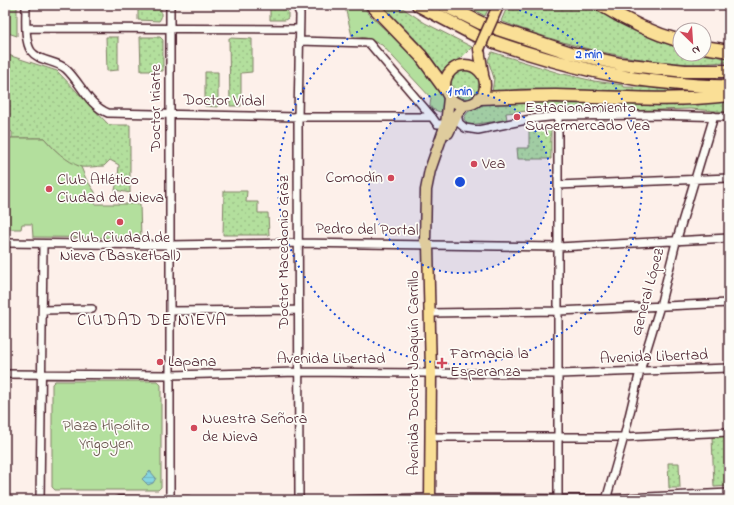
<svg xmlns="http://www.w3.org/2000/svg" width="734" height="505" viewBox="0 0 734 505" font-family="'Indie Flower',sans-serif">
  <defs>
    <pattern id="grass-dots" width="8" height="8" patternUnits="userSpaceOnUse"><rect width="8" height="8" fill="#b3df9d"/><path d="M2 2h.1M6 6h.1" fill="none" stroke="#9bbf87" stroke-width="1.8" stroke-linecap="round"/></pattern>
    <pattern id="water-rules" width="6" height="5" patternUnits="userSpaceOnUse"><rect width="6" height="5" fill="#85d5e1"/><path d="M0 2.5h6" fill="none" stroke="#74b6c1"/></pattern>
  </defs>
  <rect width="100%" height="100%" fill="#fdf0ea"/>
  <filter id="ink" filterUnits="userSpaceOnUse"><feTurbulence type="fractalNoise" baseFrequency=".025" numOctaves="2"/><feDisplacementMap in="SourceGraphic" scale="8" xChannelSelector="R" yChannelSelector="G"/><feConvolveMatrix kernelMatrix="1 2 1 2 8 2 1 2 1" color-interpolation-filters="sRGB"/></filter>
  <g filter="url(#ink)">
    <!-- grass -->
    <path fill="url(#grass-dots)" stroke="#7e7f64" d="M 138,5 L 161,5 L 161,18 L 159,21 L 138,20 Z
      M 270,5 L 283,5 L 288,12 L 288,18 L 285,20 L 270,20 Z
      M 381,5 L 398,5 L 425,23 L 472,47 L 461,58 L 450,64 L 441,72 C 425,46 402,26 381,5 Z
      M 465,5 L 490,5 L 485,16 Z
      M 508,5 L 593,5 L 628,24 L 680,45 L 680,54 L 704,54 L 704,51 L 729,55 L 729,62 C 717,62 705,64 693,64 C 627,61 562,45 501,21 Z
      M 106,37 L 118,37 L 118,70 L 107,71 Z
      M 140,37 L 160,37 L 163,40 L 163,71 L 141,71 Z
      M 229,38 L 252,39 L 252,72 L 241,73 L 241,106 L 230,106 Z
      M 492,52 L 559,73 L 594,81 L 623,85 L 624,87 L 693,89 L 700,91 L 664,92 L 521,89 L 492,93 L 494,78 L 488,60 Z
      M 5,54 L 57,71 L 109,125 L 130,125 L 130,193 L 115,190 L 118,178 L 119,165 L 110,160 L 104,166 C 97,166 88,168 81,167 C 67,164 53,148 44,138 L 12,138 L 12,132 L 5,127 Z
      M451 84a15 15 0 1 1 30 0a15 15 0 1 1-30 0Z
      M 205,72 L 218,72 L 218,107 L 205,106 Z
      M 501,101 L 548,102 L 561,104 L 729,102 L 729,112 L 690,109 L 551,113 L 550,109 L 506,113 L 507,120 L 468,125 L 464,119 L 465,116 C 471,105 490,103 501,101 Z
      M 549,127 L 551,130 L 551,159 L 518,159 L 517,148 L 529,148 L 529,130 Z
      M 224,191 L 247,191 L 246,202 L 258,202 L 258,213 L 268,213 L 269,235 L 223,235 Z
      M 729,436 L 729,486 L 714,487 L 712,437 Z
      M 668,463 L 679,463 L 680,488 L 669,488 Z"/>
    <!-- park -->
    <path fill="#b3df9d" stroke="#7e7f64" d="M 5,5 L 17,5 L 17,36 L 5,32 Z
      M 343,5 L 361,5 C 367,11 372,18 378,23 C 401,45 430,65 442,96 C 444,102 446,108 440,112 L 432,109 L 430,105 L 431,98 L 382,45 L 366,38 L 352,36 L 345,7 Z
      M 5,138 L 44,138 C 54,150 66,161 81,167 L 86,179 L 95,192 L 95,204 L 140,204 L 141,238 L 33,237 L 32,224 L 22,224 L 21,229 L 5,229 Z
      M 55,381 L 157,381 L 161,385 L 161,487 L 158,490 L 55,490 L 52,487 L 52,384 Z"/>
    <!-- water -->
    <path fill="url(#water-rules)" stroke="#6d8c98" d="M 150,471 L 156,478 L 153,483 L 148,485 L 142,479 Z"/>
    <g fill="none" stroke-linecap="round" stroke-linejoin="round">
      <defs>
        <path id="minor" d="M 26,5 C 26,17 24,41 31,51 C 39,62 56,60 66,69 C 81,83 88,105 108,113 L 298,117 L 432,117 L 437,124 L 446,124
          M 296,5 L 300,14 L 298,117 L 299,500
          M 26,28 L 299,29
          M 299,41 L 369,43 L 432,117
          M 457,114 L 459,123 L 465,128 L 478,130 L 531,119 L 558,116 L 653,115 L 729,117
          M 558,185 L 729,178
          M 5,243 L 170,245 L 297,243 L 558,247 L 729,238
          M 43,310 L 92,309
          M 170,311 L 297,310
          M 430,313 L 559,311 L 729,303
          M 5,374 L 170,375 L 298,372 L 559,374 L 729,368
          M 431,437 L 624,437 L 729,432
          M 40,500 L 43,244
          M 119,500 L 188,500
          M 170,500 L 170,5
          M 348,500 L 422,498 L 606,499 L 729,493
          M 558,500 L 558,116
          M 606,500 L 624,437 L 640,371 L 660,306 L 676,242 L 714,116"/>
        <path id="primary" d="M 479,49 L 483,74
          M445 85a20 20 0 1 1 40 0a20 20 0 1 1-40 0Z
          M 448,133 L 457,114 L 464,105
          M 430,500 L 431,373 L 428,245 L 425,241 L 426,190 L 430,170 L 446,124 L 449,98"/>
        <path id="motorway" d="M 372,5 L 421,56 L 445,89
          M 418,5 L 475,35
          M 444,5 L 481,23
          M 601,5 C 625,20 652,33 680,41
          M 498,29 L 571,53 L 620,64 L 685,71 L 729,71
          M 494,42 C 552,62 610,78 671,83 C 690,85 710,87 729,86
          M 704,47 L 729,51
          M 480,98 C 505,97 531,96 556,96 C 613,97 672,102 729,95"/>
      </defs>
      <!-- minor casing -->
      <use href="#minor" stroke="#4a1f2b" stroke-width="10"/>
      <!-- primary casing -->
      <use href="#primary" stroke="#4a1f2b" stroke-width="13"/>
      <!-- motorway casing -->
      <use href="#motorway" stroke="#4a1f2b" stroke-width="15"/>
      <!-- minor -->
      <use href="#minor" stroke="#fdfcf7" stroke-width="7"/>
      <!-- primary -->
      <use href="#primary" stroke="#fadf96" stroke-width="10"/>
      <!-- motorway -->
      <use href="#motorway" stroke="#fadf96" stroke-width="12"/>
      <defs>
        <path id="primary-bridge" d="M 479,49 L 498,6"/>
      </defs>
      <!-- primary-bridge casing -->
      <use href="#primary-bridge" stroke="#4a1f2b" stroke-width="13" stroke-linecap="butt"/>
      <!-- primary-bridge -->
      <use href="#primary-bridge" stroke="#fadf96" stroke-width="10"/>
    </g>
  </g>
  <!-- distance rings -->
  <circle cx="460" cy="182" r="91" fill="#1d4ed8" fill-opacity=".12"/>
  <g fill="none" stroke="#1d4ed8" stroke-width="2" stroke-dasharray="2 4">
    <circle cx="460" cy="182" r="91"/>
    <path d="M502 5A182 182 0 1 1 418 5"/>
  </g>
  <!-- markers -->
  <g fill="#d1495b" stroke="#fdfcf7" stroke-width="1.5">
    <circle cx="517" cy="117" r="4"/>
    <circle cx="474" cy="164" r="4"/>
    <circle cx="391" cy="178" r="4"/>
    <circle cx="49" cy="189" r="4"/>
    <circle cx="120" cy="222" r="4"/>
    <circle cx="160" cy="362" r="4"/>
    <path d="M440 357h4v4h4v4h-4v4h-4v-4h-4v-4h4z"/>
    <circle cx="194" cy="428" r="4"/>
  </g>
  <g text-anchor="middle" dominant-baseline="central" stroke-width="3.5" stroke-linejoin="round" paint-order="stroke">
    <!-- street labels -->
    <g font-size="16" fill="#4a1f2b" stroke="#fdfcf7">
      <text transform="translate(224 101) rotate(1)">Doctor Vidal</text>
      <text transform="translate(156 108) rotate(-90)">Doctor Iriarte</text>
      <text transform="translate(367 230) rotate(1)">Pedro del Portal</text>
      <text transform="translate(284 252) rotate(-90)">Doctor Macedonio Graz</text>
      <text transform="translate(648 292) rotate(-75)">General López</text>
      <text transform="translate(654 357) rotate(-2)">Avenida Libertad</text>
      <text x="331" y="359">Avenida Libertad</text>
      <text transform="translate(414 373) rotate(-90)">Avenida Doctor Joaquín Carrillo</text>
    </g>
    <!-- poi labels -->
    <g font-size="16" fill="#4a1f2b" stroke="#fdfcf7" text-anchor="start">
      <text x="525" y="108">Estacionamiento<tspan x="525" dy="18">Supermercado Vea</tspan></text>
      <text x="482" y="164">Vea</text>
      <text x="383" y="178" text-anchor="end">Comodín</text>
      <text x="57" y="180">Club Atlético<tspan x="57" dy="18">Ciudad de Nieva</tspan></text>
      <text x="120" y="238" text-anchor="middle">Club Ciudad de<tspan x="120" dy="18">Nieva (Basketball)</tspan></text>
      <text x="450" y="354">Farmacia la<tspan x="450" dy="18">Esperanza</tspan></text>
      <text x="168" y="362">Lapana</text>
      <text x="202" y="419">Nuestra Señora<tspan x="202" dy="18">de Nieva</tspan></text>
    </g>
    <!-- park labels -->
    <g font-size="16" fill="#644f48" stroke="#fdfcf7">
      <text x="106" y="426">Plaza Hipólito<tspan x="106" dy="18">Yrigoyen</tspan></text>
    </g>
    <!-- neighbourhood labels -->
    <g font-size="17" letter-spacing="1" fill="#4a1f2b" stroke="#fdfcf7">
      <text x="152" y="320">CIUDAD DE NIEVA</text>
    </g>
  </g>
  <circle cx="460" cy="182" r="6" fill="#1d4ed8" stroke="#fdfcf7" stroke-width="2"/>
  <g font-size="12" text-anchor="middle" font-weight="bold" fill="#1d4ed8" stroke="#fdfcf7" stroke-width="3.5" stroke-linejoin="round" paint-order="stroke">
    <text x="589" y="58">2 min</text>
    <text x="460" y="95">1 min</text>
  </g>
  <!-- margin -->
  <rect width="734" height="505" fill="none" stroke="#fdfcf7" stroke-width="20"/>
  <rect x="10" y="10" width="714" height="485" fill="none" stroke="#4a1f2b" stroke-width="1.5" filter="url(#ink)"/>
  <!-- north arrow -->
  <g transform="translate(692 42) rotate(155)"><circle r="19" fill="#fdfcf7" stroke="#b5a4a5"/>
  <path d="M0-3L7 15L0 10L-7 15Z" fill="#d1495b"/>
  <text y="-6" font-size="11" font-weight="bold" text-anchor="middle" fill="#4a1f2b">N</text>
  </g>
</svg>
